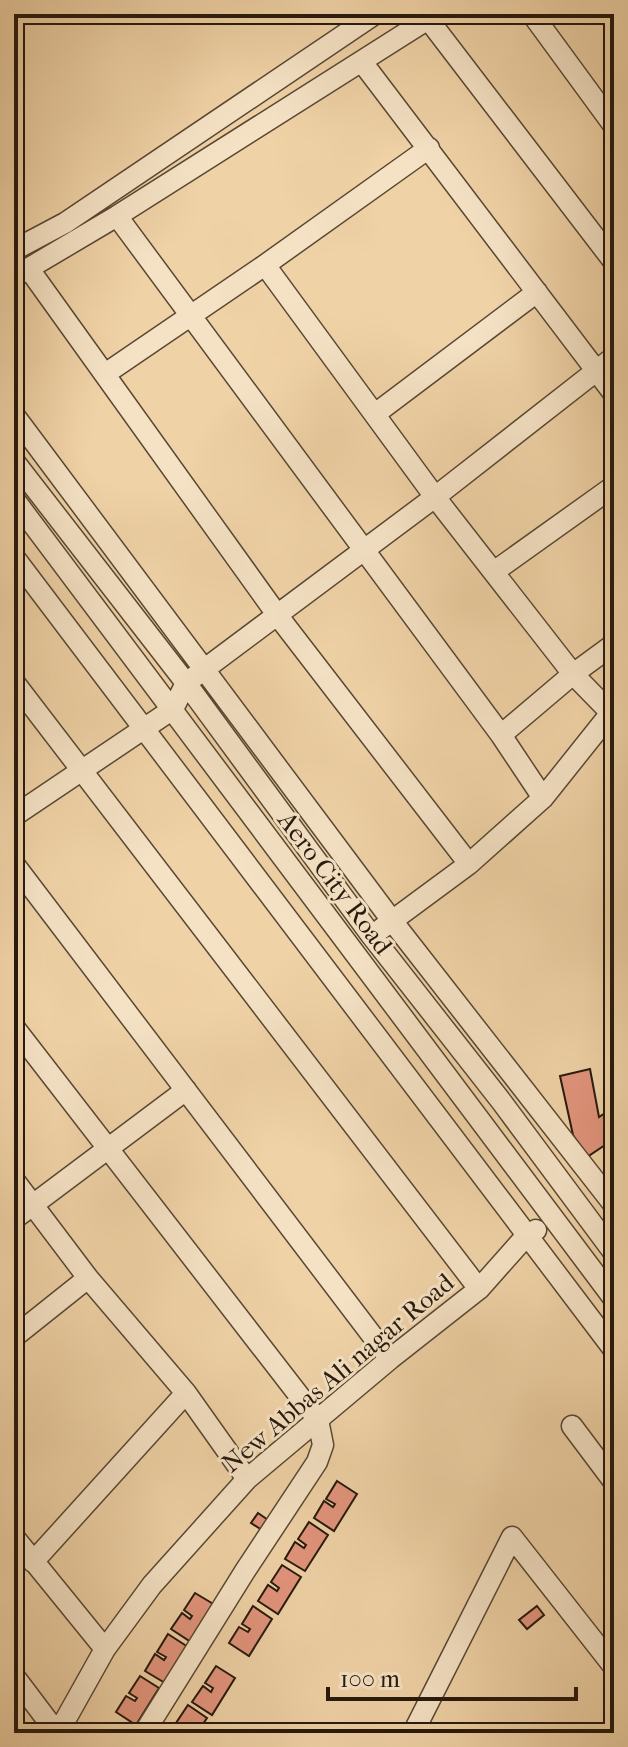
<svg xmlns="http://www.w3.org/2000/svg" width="628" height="1747" viewBox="0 0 628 1747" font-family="'IM FELL French Canon',serif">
  <rect width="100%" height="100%" fill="#efd2a6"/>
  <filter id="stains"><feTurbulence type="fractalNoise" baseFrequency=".0025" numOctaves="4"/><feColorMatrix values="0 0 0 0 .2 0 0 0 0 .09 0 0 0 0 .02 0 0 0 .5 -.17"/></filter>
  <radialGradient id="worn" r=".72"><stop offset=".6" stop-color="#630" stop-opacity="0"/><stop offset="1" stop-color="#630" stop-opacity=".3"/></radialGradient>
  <!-- building -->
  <path fill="#e2947c" stroke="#26190d" stroke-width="2" d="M 590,1069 L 599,1117 L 614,1107 L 614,1139 L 587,1157 L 573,1135 L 560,1076 Z
    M 337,1481 L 357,1494 L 334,1531 L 314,1518 L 324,1501 L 333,1507 L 335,1504 L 326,1499 Z
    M 258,1513 L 271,1522 L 265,1532 L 251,1523 Z
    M 309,1522 L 328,1535 L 305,1571 L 285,1559 L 295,1542 L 304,1548 L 306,1545 L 298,1539 Z
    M 282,1565 L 301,1577 L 278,1614 L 258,1601 L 268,1585 L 277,1591 L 279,1588 L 271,1582 Z
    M 195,1593 L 215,1605 L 191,1642 L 171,1629 L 182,1613 L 190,1619 L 192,1616 L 184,1610 Z
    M 253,1606 L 272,1619 L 249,1656 L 229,1643 L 239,1627 L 248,1632 L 250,1629 L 242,1624 Z
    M 537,1606 L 544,1615 L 527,1629 L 519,1620 Z
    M 168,1634 L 188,1647 L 165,1683 L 145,1671 L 155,1654 L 164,1660 L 166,1657 L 157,1652 Z
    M 216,1666 L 235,1678 L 212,1715 L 192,1702 L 203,1686 L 211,1692 L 213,1688 L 205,1683 Z
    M 140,1676 L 159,1688 L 136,1725 L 116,1712 L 126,1696 L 135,1701 L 137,1698 L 129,1693 Z
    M 188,1705 L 207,1718 L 197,1733 L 169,1733 L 174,1726 L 183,1731 L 185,1728 L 176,1723 Z"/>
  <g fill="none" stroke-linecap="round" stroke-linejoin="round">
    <defs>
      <path id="minor" d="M 532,14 L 614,126
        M 428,19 L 614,262
        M 362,62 L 614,394
        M 117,216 L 501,735 L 543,798
        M 14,250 L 65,223 L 375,14
        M 265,265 L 435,497 L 573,674 L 611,713
        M 29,269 L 278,616 L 469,864
        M 14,277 L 117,216 L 436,14
        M 105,374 L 265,265 L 429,148
        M 375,414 L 537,292
        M 14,415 L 393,922 L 614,1205
        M 14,461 L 186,683 L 371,935 L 501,1101 L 614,1253
        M 14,499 L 614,1299
        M 14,557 L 614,1350
        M 495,571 L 614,486
        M 14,682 L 479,1289
        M 501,735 L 573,674 L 614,644
        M 14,816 L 173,709 L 186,683 L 435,497 L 614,357
        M 14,864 L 390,1359
        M 381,929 L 469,864 L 543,798 L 614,709
        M 14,1027 L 318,1420 L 323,1445 L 317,1462 L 245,1571 L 144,1733
        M 14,1180 L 88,1278 L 186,1393 L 247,1479
        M 14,1219 L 186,1090
        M 14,1337 L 88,1278
        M 572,1426 L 614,1482
        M 14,1537 L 105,1649
        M 33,1562 L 186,1393
        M 14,1676 L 57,1733
        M 58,1733 L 105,1649 L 152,1585 L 247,1479 L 390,1359 L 479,1289 L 527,1235 L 536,1230
        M 413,1733 L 512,1537 L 614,1667"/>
    </defs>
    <!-- minor casing -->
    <use href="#minor" stroke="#584733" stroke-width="23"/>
    <!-- minor -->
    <use href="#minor" stroke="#f5e2c5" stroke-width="20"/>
  </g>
  <g text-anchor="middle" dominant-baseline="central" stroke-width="6" stroke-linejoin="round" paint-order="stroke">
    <!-- street labels -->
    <g font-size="26" fill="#26190d" stroke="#f5e2c5">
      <text transform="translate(335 883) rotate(53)">Aero City Road</text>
      <text transform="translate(338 1373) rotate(-40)">New Abbas Ali nagar Road</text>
    </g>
  </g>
  <!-- margin -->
  <rect width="628" height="1747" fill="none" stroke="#efd2a6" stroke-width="48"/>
  <rect x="16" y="16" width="596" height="1715" fill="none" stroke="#26190d" stroke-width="4"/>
  <rect x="24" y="24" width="580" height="1699" fill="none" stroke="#26190d" stroke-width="2"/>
  <!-- scale -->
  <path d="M328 1687v12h248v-12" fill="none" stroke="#26190d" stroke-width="4"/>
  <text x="340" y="1687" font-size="24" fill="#26190d" stroke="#f5e2c5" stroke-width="6" paint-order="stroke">100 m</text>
  <rect width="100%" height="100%" filter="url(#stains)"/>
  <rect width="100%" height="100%" fill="url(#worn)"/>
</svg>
